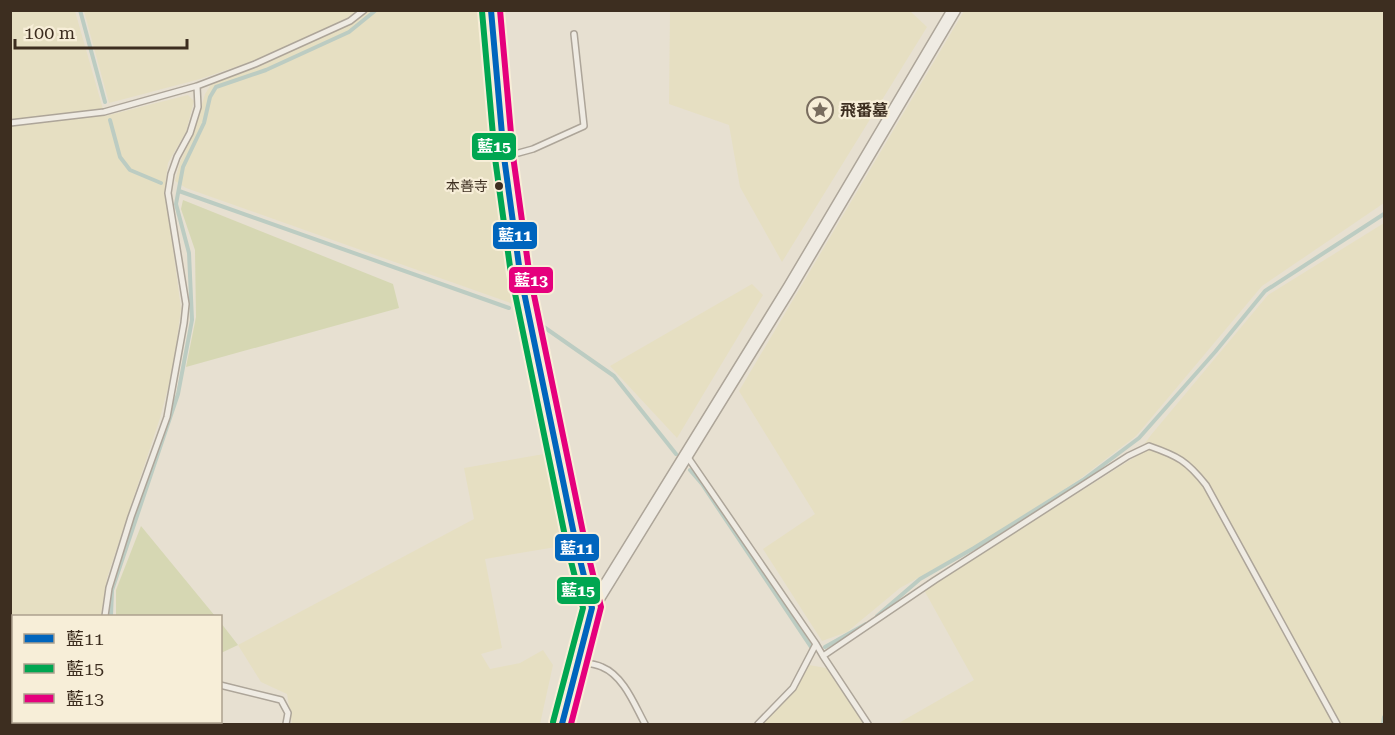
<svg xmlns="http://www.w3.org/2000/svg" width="1395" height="735" viewBox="0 0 1395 735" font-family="'Roboto Serif','Noto Sans TC',serif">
  <rect width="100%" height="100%" fill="#e7e0d1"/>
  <!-- farmland -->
  <path fill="#e6dfc2" d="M 368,10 L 482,11 L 495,133 L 516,305 L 186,188 L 175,181 L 180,162 L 193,134 L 205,94 L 212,83 L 256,68 L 351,24 Z
    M 10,11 L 75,11 L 105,116 L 188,95 L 194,101 L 186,132 L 168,163 L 165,187 L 181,309 L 173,369 L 160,418 L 107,578 L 101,616 L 14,616 L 14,722 L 104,722 L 104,724 L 11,724 Z
    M 84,11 L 84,10 L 358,11 L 349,18 L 250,62 L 200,79 L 109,103 Z
    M 670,11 L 910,11 L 927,27 L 782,262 L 740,187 L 729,125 L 669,104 Z
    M 964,11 L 1384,11 L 1384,203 L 1262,286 L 1136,436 L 1077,481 L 977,545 L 900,588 L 847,632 L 822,641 L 763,549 L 815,514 L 739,391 Z
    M 1384,223 L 1384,724 L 897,724 L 974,680 L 924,590 L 1135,457 L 1151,435 L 1268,295 Z
    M 752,284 L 763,295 L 677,438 L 610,366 Z
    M 544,454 L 562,546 L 485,559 L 502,648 L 481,654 L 490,669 L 520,663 L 543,650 L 553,665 L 540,724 L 292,724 L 287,694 L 261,682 L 238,645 L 474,519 L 464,468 Z
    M 809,665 L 826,668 L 864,724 L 763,724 L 794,692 Z"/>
  <!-- green -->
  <path fill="#d6d7b3" d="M 183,200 L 393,284 L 399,308 L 186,367 L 196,317 L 195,250 L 181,209 Z
    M 141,526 L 215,616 L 116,616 L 116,590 Z
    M 221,623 L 238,645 L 221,653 L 220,653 Z"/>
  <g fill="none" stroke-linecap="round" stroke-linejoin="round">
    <!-- stream -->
    <path stroke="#bcccc2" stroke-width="4" d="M 80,10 L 105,102
      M 110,120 L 120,157 L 130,170 L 161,183
      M 179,191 L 509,308
      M 541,325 L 614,376 L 676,454
      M 690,470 L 702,484 L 811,647
      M 111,616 L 112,590 L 178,394 L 192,320 L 189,253 L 176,204 L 183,167 L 204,123 L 210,97 L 216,87 L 266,70 L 349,32 L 376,10
      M 877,616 L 920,579 L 974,548 L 1083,480 L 1139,438 L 1215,352 L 1265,291 L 1384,214
      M 825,647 L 866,624
      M 1383,724 L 1384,717"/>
    <defs>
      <path id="service" d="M 10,123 L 104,112 L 197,86 L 255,64 L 350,21 L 364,10
        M 504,157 L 533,149 L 584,126 L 574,34
        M 687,456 L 816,644 L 823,656 L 935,580 L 1128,456 L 1149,446 C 1178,456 1187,461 1206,485 L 1337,724
        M 105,616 L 109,588 L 131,517 L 167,417 L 184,323 L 186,304 L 168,193 L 171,174 L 177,157 L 190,133 L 198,107 L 197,86
        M 823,656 L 868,724
        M 578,662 C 586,663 596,664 602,667 C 624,676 635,706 645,724
        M 220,685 L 281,700 L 288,713 L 286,724
        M 106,722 L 107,724
        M 202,724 L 203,722
        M 758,724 L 793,688 L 816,644"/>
      <path id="tertiary" d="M 491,10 L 504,157 L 520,273 L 576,544 L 592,608
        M 562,724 L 592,608 L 790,287 L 954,10"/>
    </defs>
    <!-- service casing -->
    <use href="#service" stroke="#ada599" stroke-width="8"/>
    <!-- tertiary casing -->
    <use href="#tertiary" stroke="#ada599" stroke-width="15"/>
    <!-- service -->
    <use href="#service" stroke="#efebe3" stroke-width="5"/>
    <!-- tertiary -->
    <use href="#tertiary" stroke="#efebe3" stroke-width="12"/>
    <defs>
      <path id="bus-1" d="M 491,10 L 504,157 L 520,273 L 576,544 L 592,608 L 562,724"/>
      <path id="bus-2" d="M 482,11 L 495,158 L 511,274 L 567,546 L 583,608 L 553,722"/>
      <path id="bus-3" d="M 500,10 L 513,156 L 529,271 L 585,542 L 601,607 L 571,724"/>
    </defs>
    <!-- bus-1 casing -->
    <use href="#bus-1" stroke="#f7eed8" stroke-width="10"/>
    <!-- bus-2 casing -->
    <use href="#bus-2" stroke="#f7eed8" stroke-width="10"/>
    <!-- bus-3 casing -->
    <use href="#bus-3" stroke="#f7eed8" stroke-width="10"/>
    <!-- bus-1 -->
    <use href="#bus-1" stroke="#0065bd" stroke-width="6"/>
    <!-- bus-2 -->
    <use href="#bus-2" stroke="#00a651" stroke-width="6"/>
    <!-- bus-3 -->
    <use href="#bus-3" stroke="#e5007d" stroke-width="6"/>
  </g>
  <!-- icons -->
  <defs>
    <symbol id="sight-ring" viewBox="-11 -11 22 22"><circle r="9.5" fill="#f7eed8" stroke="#786c5e" stroke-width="1.5"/><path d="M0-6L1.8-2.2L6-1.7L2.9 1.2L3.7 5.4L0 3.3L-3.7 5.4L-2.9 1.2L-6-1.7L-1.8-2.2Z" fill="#786c5e"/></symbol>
  </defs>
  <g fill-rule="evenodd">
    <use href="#sight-ring" x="805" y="95" width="30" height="30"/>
  </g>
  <!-- markers -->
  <circle fill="#3d2e20" stroke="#f7eed8" stroke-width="2" cx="499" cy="186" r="5"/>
  <g text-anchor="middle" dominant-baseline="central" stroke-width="4.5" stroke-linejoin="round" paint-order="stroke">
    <!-- bus labels -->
    <g font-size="14" fill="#3d2e20" stroke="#f7eed8" text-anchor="end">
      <text x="488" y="186">本善寺</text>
    </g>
    <!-- poi labels -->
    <g font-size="16" font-weight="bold" fill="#3d2e20" stroke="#f7eed8" text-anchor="start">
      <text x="840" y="110">飛番墓</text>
    </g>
  </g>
  <g stroke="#f7eed8" stroke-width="2">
    <rect x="471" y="132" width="46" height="29" rx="6" fill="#00a651"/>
    <rect x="492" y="221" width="46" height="29" rx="6" fill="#0065bd"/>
    <rect x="508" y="266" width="46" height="28" rx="6" fill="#e5007d"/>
    <rect x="554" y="533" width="46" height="29" rx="6" fill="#0065bd"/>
    <rect x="556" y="576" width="45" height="29" rx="6" fill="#00a651"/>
  </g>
  <g font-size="16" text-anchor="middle" font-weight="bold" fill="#fff">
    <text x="494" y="152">藍15</text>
    <text x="515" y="241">藍11</text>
    <text x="531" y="286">藍13</text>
    <text x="577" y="554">藍11</text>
    <text x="578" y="596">藍15</text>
  </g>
  <!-- border -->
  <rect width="1395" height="735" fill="none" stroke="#3d2e20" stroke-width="24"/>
  <!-- legend -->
  <rect x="12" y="615" width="210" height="108" fill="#f7eed8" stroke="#ada18e" stroke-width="1.5"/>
  <rect x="24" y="634" width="30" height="9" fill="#0065bd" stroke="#ada18e" stroke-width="1.5"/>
  <text x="66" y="645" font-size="18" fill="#3d2e20">藍11</text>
  <rect x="24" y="664" width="30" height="9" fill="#00a651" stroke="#ada18e" stroke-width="1.5"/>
  <text x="66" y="675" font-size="18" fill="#3d2e20">藍15</text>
  <rect x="24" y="694" width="30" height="9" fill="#e5007d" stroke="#ada18e" stroke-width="1.5"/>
  <text x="66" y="705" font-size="18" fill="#3d2e20">藍13</text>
  <!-- scale -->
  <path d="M15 39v9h172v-9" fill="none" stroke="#3d2e20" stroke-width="3"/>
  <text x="24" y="39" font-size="18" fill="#3d2e20" stroke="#f7eed8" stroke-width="4.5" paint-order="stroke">100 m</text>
</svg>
